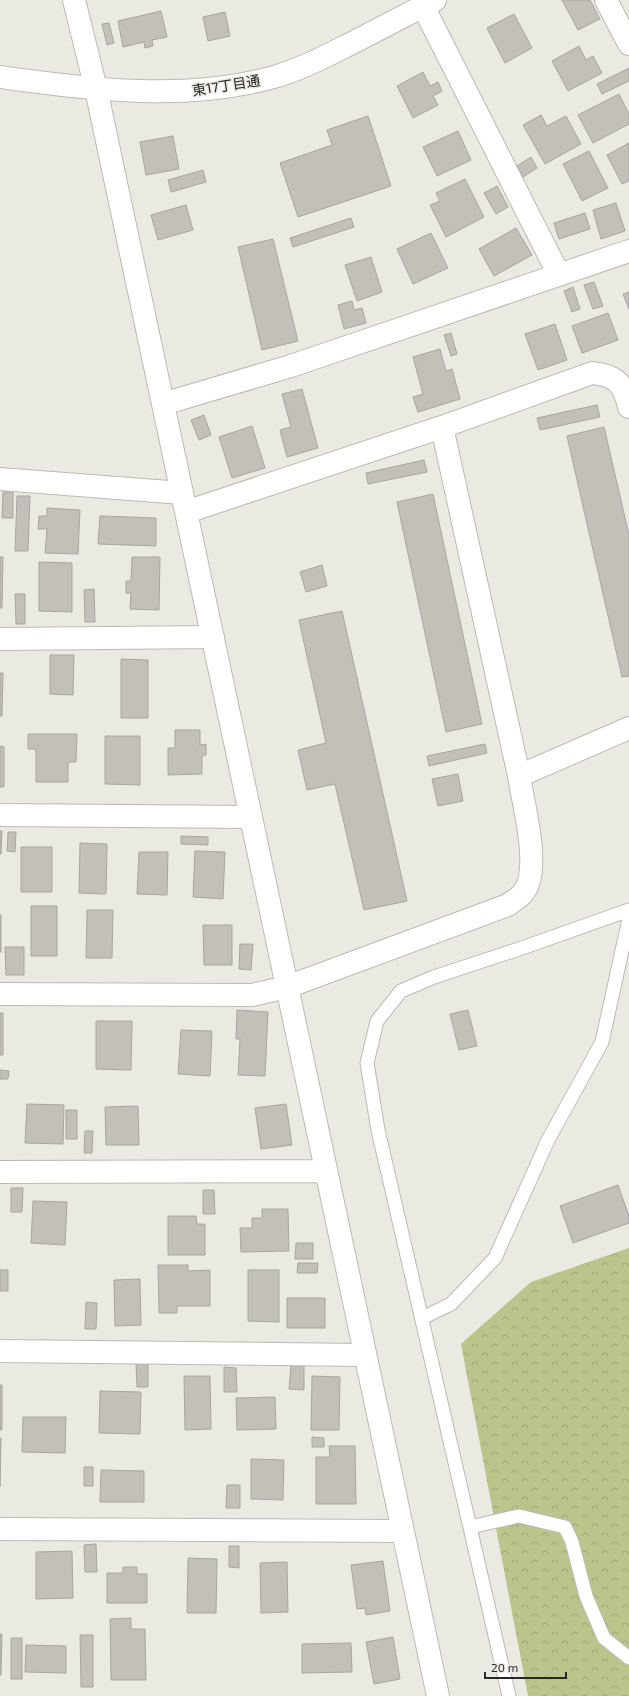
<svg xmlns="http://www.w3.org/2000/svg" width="629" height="1696" viewBox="0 0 629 1696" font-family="'Exo 2','Noto Sans JP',sans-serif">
  <defs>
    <pattern id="forest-crowns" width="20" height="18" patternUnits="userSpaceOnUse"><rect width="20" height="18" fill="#bac48b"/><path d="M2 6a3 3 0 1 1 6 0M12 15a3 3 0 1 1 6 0" fill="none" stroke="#a0a878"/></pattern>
  </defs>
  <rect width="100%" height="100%" fill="#eae9e2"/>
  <!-- forest -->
  <path fill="url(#forest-crowns)" d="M 629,1248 L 629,1696 L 528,1696 L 461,1344 L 531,1282 Z"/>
  <!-- building -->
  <path fill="#c3bfb9" stroke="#a9a6a0" d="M 562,0 L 590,0 L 600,19 L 578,30 Z
    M 161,11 L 167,37 L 152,40 L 153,46 L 145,48 L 144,42 L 123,47 L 118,21 Z
    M 225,12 L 230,36 L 208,41 L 203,17 Z
    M 514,14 L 532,48 L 505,63 L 487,28 Z
    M 109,23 L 114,43 L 107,45 L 102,24 Z
    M 579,46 L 586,60 L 593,56 L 602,73 L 568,91 L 552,61 Z
    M 629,68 L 629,81 L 602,94 L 597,84 Z
    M 423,72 L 430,86 L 438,82 L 442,91 L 433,96 L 438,105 L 413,118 L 397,86 Z
    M 619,94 L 629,114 L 629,124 L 593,143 L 578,115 Z
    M 541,115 L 547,126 L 566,116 L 581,144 L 545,164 L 523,125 Z
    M 368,116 L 391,186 L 298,217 L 280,163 L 332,145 L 327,130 Z
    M 458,131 L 471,160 L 437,176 L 423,147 Z
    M 173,136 L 179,169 L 146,175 L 140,142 Z
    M 629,143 L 629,181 L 622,184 L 607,155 Z
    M 589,151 L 608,188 L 582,201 L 563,164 Z
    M 531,157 L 537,168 L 523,177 L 517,166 Z
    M 203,170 L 206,182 L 171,192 L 168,180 Z
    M 465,179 L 484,217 L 446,237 L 430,205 L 440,201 L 436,193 Z
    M 497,186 L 508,207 L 496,214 L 484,193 Z
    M 616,203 L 625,231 L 601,239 L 593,210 Z
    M 186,205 L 193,230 L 158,240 L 151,215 Z
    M 585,213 L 590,229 L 559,239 L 554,223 Z
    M 351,218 L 354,227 L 293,247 L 290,238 Z
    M 516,228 L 532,255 L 494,276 L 479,249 Z
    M 431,233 L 448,268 L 413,284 L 397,249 Z
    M 273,239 L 298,341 L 262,350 L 238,247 Z
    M 371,257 L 382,292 L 357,301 L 345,265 Z
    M 594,282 L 603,306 L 593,309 L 584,285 Z
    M 573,287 L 580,309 L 572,312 L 564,291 Z
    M 629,292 L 629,309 L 623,294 Z
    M 352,301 L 354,310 L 362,308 L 366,323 L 344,329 L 338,305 Z
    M 608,313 L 618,340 L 582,353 L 572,326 Z
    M 555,324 L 567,360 L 538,370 L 525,334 Z
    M 451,333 L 457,354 L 451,356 L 444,335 Z
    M 440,349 L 446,371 L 452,369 L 460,399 L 418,412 L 413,397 L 423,394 L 413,357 Z
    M 302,389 L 318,448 L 287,457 L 280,430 L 291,427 L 282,394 Z
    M 597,405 L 600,417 L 540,430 L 537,418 Z
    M 204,415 L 211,435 L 199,440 L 191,420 Z
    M 252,426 L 265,468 L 232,478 L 219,437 Z
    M 604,427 L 629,535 L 629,676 L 622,677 L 567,436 Z
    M 424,460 L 427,472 L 368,484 L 366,473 Z
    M 3,492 L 13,492 L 13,518 L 2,518 Z
    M 433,494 L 482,724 L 446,732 L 397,502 Z
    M 17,496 L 30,496 L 28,551 L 15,551 Z
    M 47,508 L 80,510 L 78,554 L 45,553 L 47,529 L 38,529 L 39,516 L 47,516 Z
    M 100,516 L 156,518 L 156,546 L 98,544 Z
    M 0,557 L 3,557 L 2,608 L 0,608 Z
    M 132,557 L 160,557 L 159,610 L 130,609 L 131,593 L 126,593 L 126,581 L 131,581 Z
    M 39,562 L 72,563 L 72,612 L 39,611 Z
    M 322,565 L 327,586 L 306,592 L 300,572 Z
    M 94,589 L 95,622 L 85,622 L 84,590 Z
    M 15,594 L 25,594 L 25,624 L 16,624 Z
    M 342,611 L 407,901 L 364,910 L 335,784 L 307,790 L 298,750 L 326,743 L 299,620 Z
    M 50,655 L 74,655 L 73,695 L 50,694 Z
    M 121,659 L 148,660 L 148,718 L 121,718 Z
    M 0,673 L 3,673 L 2,716 L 0,716 Z
    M 175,730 L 200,730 L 200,745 L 206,744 L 206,755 L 202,756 L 202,774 L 168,775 L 168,748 L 175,748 Z
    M 28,734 L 77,734 L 76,762 L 68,762 L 68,782 L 36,782 L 36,749 L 28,749 Z
    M 105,736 L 140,736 L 140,785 L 105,784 Z
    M 485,744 L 487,753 L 429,766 L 427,756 Z
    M 0,746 L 4,747 L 4,787 L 0,787 Z
    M 458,774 L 463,801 L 438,806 L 432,779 Z
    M 0,831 L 2,831 L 1,854 L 0,854 Z
    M 8,832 L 16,832 L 15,852 L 7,851 Z
    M 181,836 L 208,837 L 208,845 L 181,844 Z
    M 80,843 L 107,844 L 106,894 L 79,893 Z
    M 21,847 L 52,847 L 52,892 L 21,892 Z
    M 195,851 L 225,852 L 223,899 L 193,897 Z
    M 139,852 L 168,852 L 167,895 L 137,894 Z
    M 31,906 L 57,906 L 57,956 L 31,956 Z
    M 87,910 L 113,910 L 112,958 L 86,958 Z
    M 0,915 L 1,915 L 1,952 L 0,952 Z
    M 203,925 L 232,925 L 232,965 L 204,965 Z
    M 240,944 L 253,944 L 251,970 L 239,969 Z
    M 5,947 L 24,947 L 24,975 L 6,975 Z
    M 237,1010 L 268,1012 L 265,1076 L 238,1075 L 240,1039 L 236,1039 Z
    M 468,1010 L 477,1046 L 459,1050 L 450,1014 Z
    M 0,1013 L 3,1013 L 3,1055 L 0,1055 Z
    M 96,1021 L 132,1021 L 131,1070 L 96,1069 Z
    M 181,1030 L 212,1031 L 210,1076 L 178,1074 Z
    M 0,1070 L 9,1071 L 8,1079 L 0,1079 Z
    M 27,1104 L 64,1105 L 63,1144 L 25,1143 Z
    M 286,1104 L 292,1145 L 261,1149 L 255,1108 Z
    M 138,1106 L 139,1145 L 106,1145 L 105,1107 Z
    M 66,1110 L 77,1110 L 77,1139 L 66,1139 Z
    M 85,1131 L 93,1131 L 92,1153 L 84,1153 Z
    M 618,1185 L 629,1216 L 629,1223 L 573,1243 L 560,1206 Z
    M 11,1188 L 23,1188 L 22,1212 L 11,1212 Z
    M 203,1190 L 214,1190 L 215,1214 L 203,1214 Z
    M 33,1201 L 67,1202 L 65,1245 L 31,1243 Z
    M 262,1209 L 288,1209 L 289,1251 L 241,1252 L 240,1228 L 252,1228 L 252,1218 L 262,1218 Z
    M 168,1216 L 196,1216 L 197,1224 L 205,1224 L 205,1255 L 168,1255 Z
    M 296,1243 L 313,1243 L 313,1259 L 295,1259 Z
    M 298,1263 L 318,1263 L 317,1273 L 297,1273 Z
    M 158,1265 L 188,1265 L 188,1271 L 210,1270 L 210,1306 L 177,1306 L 177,1313 L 159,1313 Z
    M 0,1270 L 8,1270 L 8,1291 L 0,1291 Z
    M 248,1270 L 279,1270 L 279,1322 L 248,1321 Z
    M 140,1279 L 141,1325 L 115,1326 L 114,1280 Z
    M 287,1298 L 325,1298 L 325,1328 L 287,1328 Z
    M 86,1302 L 97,1303 L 96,1329 L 85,1329 Z
    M 136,1363 L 148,1363 L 148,1387 L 137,1387 Z
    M 291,1365 L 304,1366 L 304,1390 L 289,1389 Z
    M 224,1367 L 236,1368 L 237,1392 L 224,1392 Z
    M 184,1376 L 210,1376 L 211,1429 L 185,1430 Z
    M 312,1376 L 340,1377 L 339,1430 L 311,1430 Z
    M 0,1385 L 2,1385 L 2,1430 L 0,1430 Z
    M 100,1391 L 141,1392 L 140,1434 L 99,1433 Z
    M 275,1397 L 276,1429 L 237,1430 L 236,1398 Z
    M 23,1417 L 66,1417 L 65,1453 L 22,1452 Z
    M 312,1437 L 324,1438 L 324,1447 L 312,1447 Z
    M 0,1438 L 1,1438 L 0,1487 Z
    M 329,1446 L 355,1446 L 356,1504 L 316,1504 L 316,1457 L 330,1457 Z
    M 251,1459 L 284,1460 L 283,1500 L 251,1499 Z
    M 84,1467 L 93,1467 L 93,1486 L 84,1486 Z
    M 101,1470 L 144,1471 L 144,1502 L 100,1502 Z
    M 227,1485 L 240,1485 L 240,1508 L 226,1508 Z
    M 96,1544 L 97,1572 L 85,1572 L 84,1545 Z
    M 229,1546 L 239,1546 L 239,1568 L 229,1567 Z
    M 72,1551 L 73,1598 L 36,1599 L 36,1552 Z
    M 188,1558 L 217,1559 L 216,1613 L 187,1613 Z
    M 383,1561 L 390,1611 L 366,1615 L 365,1608 L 357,1609 L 351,1565 Z
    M 287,1562 L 288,1612 L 261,1613 L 260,1563 Z
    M 123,1567 L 137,1567 L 137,1574 L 147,1574 L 147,1603 L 107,1603 L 107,1573 L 123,1573 Z
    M 131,1618 L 131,1629 L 145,1629 L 146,1680 L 111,1680 L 110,1619 Z
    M 0,1634 L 2,1634 L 1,1675 L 0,1675 Z
    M 80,1635 L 93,1635 L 93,1687 L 81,1687 Z
    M 393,1637 L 400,1679 L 374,1684 L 366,1642 Z
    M 11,1638 L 22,1638 L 22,1679 L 11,1679 Z
    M 351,1643 L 352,1672 L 302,1673 L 302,1644 Z
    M 26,1645 L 66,1646 L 66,1673 L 25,1672 Z"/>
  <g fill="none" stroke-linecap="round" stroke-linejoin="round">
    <defs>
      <path id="service" d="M 422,1318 L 451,1304 L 495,1258 L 548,1140 L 602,1042 L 629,919
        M 470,1527 L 519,1516 L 565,1527 L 572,1542 L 586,1596 L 604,1638 L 629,1658
        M 509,1696 L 378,1130 L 367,1063 L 377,1021 L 401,991 L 434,977 L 522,948 L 629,910"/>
      <path id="minor" d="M 74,0 L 96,89 L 438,1696
        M 606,0 L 629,44
        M 423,6 L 559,275
        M 163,404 L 291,366 L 629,251
        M 442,427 L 519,776
        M 0,479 L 182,493
        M 186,512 L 442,427 L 592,373 C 616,375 624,384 629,407
        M 0,639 L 213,637
        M 0,815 L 251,817
        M 0,994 L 252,995 L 287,987 L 508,905 C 513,901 519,898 523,893 C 542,871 523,804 519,776 L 629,728
        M 0,1172 L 325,1171
        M 0,1351 L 364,1355
        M 0,1529 L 403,1531"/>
      <path id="tertiary" d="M 0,77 C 91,89 183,102 274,77 C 302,69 328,55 354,42 C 381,28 408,14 435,0"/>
    </defs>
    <!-- service casing -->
    <use href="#service" stroke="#bbbab3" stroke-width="15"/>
    <!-- minor casing -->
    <use href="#minor" stroke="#bbbab3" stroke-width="24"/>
    <!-- tertiary casing -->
    <use href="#tertiary" stroke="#bbbab3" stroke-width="24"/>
    <!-- service -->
    <use href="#service" stroke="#fff" stroke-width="13"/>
    <!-- minor -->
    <use href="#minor" stroke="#fff" stroke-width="22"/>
    <!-- tertiary -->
    <use href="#tertiary" stroke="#fff" stroke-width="22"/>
  </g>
  <g text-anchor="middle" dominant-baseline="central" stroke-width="3" stroke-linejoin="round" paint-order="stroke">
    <!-- street labels -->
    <g font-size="14" fill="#272724" stroke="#eae9e2">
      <text transform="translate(226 85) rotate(-9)">東17丁目通</text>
    </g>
  </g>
  <!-- scale -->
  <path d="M485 1672v6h81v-6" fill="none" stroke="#272724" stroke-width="2"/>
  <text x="491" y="1672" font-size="12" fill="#272724" stroke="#eae9e2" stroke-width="3" paint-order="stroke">20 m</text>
</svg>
